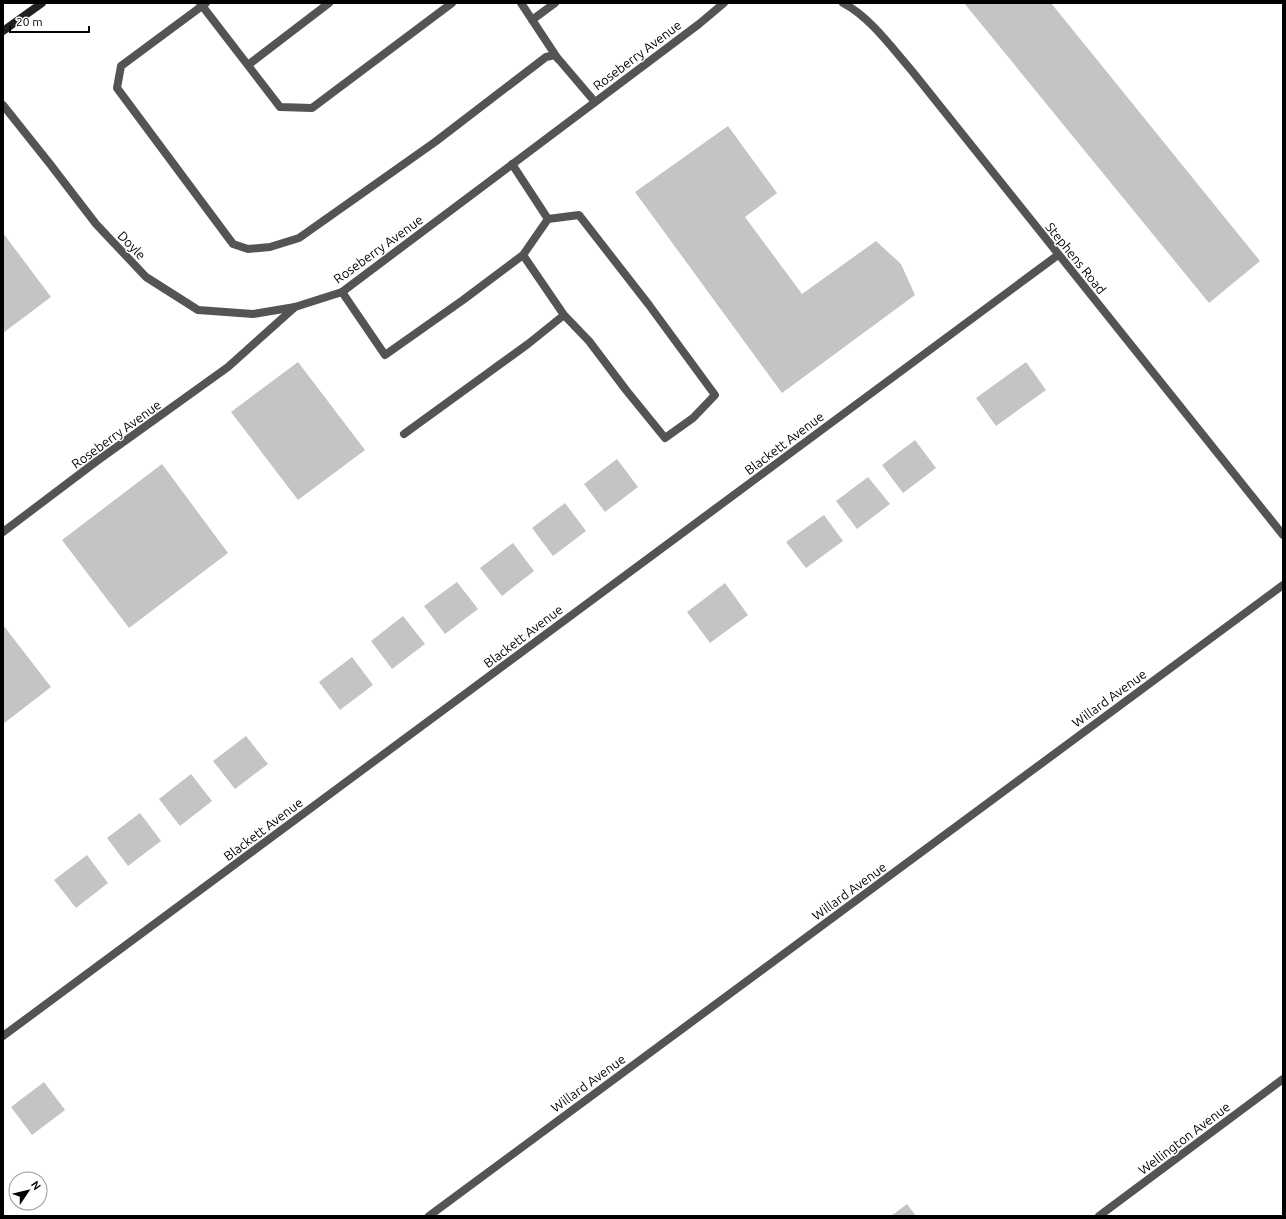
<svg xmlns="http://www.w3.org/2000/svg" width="1286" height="1219" viewBox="0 0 1286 1219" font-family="Ubuntu,sans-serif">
  <rect width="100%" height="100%" fill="#fff"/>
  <!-- building -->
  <path fill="#c4c4c4" d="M 964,3 L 1051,3 L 1260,261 L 1209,303 Z
    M 728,126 L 777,193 L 745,217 L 802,294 L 876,241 L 901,264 L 915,295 L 782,393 L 635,192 Z
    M 3,233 L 51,297 L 3,333 Z
    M 298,362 L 365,450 L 298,500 L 231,412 Z
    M 1026,362 L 1046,390 L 996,426 L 976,398 Z
    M 915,440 L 936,468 L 903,493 L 882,465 Z
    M 617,459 L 638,487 L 605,512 L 584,484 Z
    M 162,464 L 228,553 L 129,628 L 62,540 Z
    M 868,477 L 890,504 L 857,529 L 836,501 Z
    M 565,503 L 586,531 L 553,556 L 532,528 Z
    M 824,515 L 843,541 L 806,568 L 786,542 Z
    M 513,543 L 534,571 L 502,596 L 480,568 Z
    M 457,582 L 478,609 L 445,634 L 424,606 Z
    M 725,583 L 748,615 L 710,643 L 687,612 Z
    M 403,616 L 425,644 L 392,669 L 371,641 Z
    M 3,625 L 51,687 L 3,724 Z
    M 352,657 L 373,685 L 340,710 L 319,682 Z
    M 246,736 L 268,764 L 235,789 L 213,761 Z
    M 191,774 L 212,801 L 180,826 L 159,799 Z
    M 140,813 L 161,841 L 128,866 L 107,838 Z
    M 87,855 L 108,883 L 76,908 L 54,880 Z
    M 44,1082 L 65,1110 L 32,1135 L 11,1107 Z
    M 907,1204 L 916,1216 L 891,1216 Z"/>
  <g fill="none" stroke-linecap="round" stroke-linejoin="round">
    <!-- service -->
    <path stroke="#545454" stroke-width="8" d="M 200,3 L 280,107 L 312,108 L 452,3
      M 206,3 L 121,66 L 117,88 L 233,244 L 248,249 L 270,247 L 299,238 L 435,142 L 546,57 L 555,55 L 595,102
      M 521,3 L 558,59
      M 532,20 L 555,3
      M 248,65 L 329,3
      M 523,255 L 548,219
      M 342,292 L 385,355 L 463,300 L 523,255 L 564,315
      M 404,434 L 528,344 L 564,315 L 589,341 L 626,390 L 665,438 L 693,418 L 715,395 L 649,305 L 579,215 L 548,219 L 512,164"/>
    <!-- minor -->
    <path stroke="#545454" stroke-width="8" d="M 3,532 L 97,461 L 228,367 L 295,307
      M 3,1036 L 1058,255
      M 429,1216 L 1283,585
      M 1099,1216 L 1283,1079"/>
    <!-- tertiary -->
    <path stroke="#545454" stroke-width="8" d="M 843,3 C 870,17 892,48 912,71 L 1283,535
      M 3,105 L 50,164 L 96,224 L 146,277 L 198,310 L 253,314 L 295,307 L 342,292 L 699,24 L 724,3"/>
    <!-- secondary -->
    <path stroke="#212121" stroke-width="8" d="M 3,31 L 42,3"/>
  </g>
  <g text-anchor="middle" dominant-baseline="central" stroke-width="3" stroke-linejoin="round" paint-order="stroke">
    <!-- street labels -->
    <g font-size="13" fill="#000" stroke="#fff">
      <text transform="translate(637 55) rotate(-37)">Roseberry Avenue</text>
      <text transform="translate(132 245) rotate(46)">Doyle</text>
      <text transform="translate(378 249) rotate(-36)">Roseberry Avenue</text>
      <text transform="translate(1076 258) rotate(51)">Stephens Road</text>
      <text transform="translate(116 434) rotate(-36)">Roseberry Avenue</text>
      <text transform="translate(784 443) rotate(-37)">Blackett Avenue</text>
      <text transform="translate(523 636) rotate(-37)">Blackett Avenue</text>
      <text transform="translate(1109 698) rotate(-36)">Willard Avenue</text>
      <text transform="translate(263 829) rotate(-37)">Blackett Avenue</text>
      <text transform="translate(849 891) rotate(-36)">Willard Avenue</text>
      <text transform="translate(588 1083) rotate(-36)">Willard Avenue</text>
      <text transform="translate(1184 1138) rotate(-37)">Wellington Avenue</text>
    </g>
  </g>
  <!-- border -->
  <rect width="1286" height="1219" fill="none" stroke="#000000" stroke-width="8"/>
  <!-- north arrow -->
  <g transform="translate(28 1191) rotate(55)"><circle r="19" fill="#ffffff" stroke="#999999"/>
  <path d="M0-3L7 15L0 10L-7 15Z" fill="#000000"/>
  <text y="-6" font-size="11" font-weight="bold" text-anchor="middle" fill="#000000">N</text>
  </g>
  <!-- scale -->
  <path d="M10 26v6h79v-6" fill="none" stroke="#000000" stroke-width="2"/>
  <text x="16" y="26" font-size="12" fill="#000000" stroke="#ffffff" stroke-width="3" paint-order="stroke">20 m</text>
</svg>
